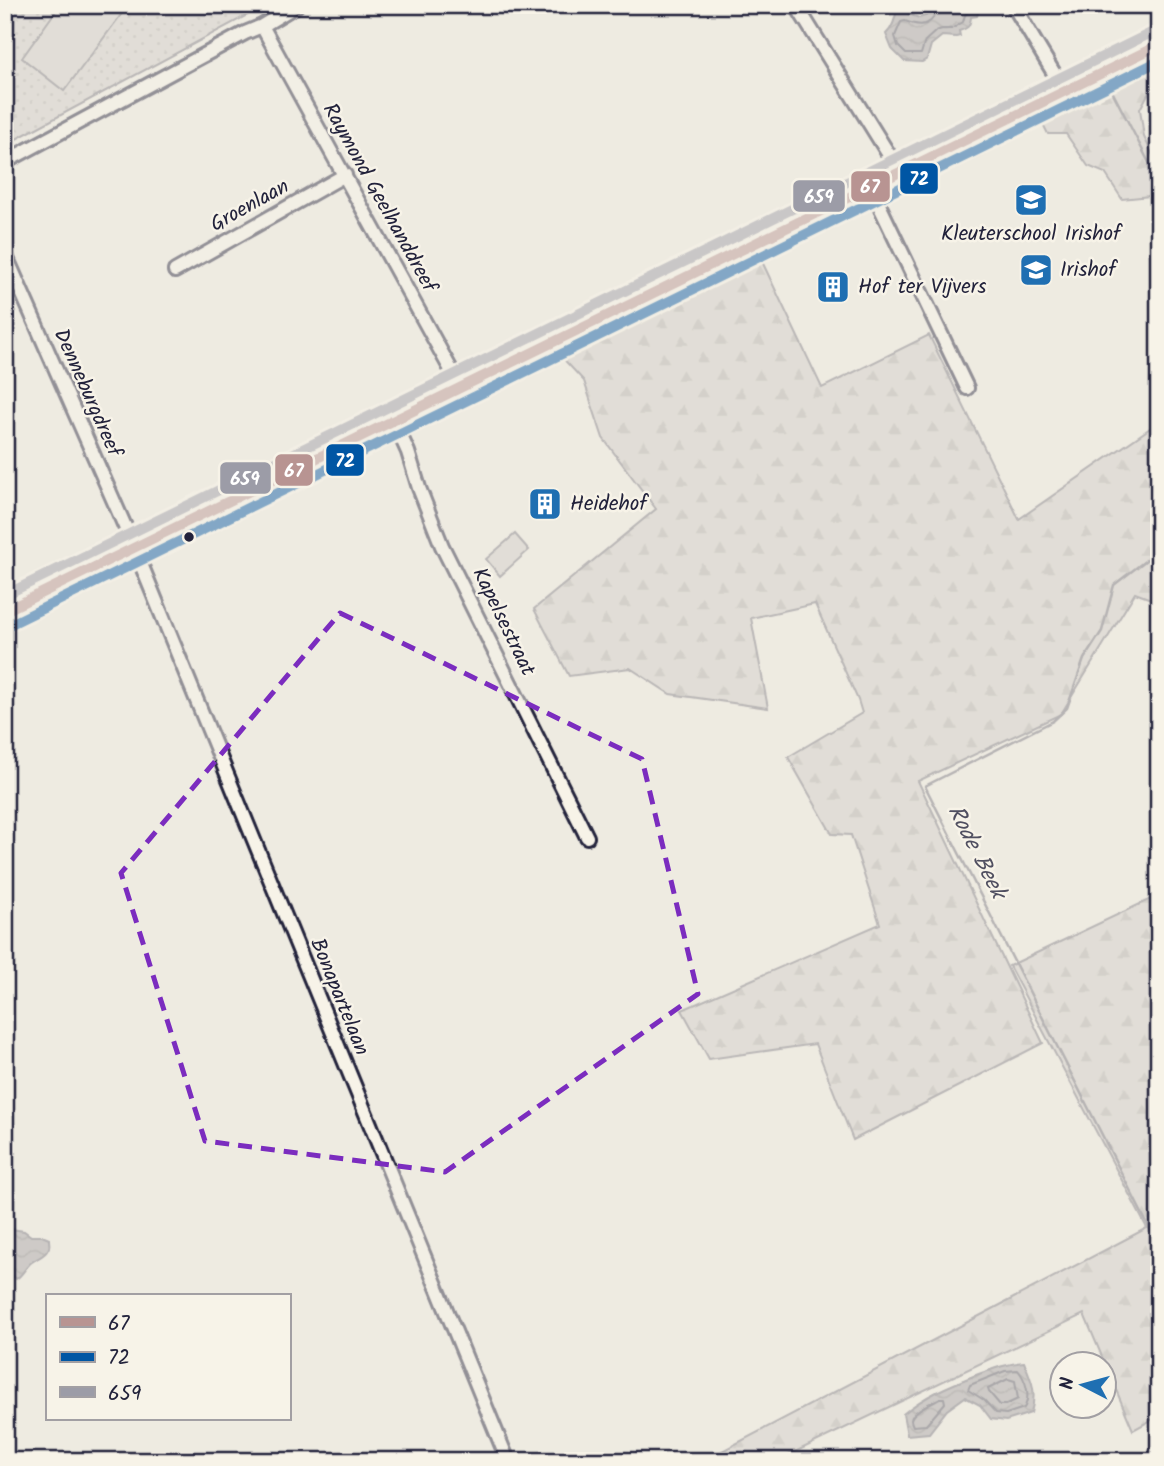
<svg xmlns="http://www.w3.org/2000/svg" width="1164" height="1466" viewBox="0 0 1164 1466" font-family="Kalam,sans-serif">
  <defs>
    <pattern id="forest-firs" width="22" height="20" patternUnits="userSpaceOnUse" patternTransform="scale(1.75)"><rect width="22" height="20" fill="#d1cdc9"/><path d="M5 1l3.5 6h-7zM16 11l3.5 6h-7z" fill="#b3b0ae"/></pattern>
    <pattern id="park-dots" width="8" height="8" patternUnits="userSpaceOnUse" patternTransform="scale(1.75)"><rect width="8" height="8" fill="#d1cdc9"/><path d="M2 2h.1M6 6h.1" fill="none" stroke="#b3b0ae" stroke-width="1.8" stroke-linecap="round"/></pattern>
    <pattern id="water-waves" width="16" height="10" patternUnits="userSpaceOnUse" patternTransform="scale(1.75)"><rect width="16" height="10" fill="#a6a3a6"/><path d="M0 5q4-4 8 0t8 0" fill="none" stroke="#878488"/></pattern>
  </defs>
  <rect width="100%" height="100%" fill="#eeebe1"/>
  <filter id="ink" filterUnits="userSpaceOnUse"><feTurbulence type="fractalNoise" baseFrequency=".0143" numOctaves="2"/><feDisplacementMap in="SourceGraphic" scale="14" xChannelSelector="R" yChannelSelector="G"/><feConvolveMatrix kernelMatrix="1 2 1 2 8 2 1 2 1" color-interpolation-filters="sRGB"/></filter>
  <g filter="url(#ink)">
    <!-- forest -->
    <path fill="url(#forest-firs)" stroke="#7a7882" stroke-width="2" d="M 1157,68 L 1159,74 L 1140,109 L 1144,137 L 1159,168 L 1159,195 L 1122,199 L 1105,173 L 1088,166 L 1066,134 L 1048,134 L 1043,124 Z
      M 758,253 L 822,388 L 929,335 L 1019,519 L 1159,422 L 1159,602 L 1135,593 L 1061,714 L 918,781 L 1043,1043 L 853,1140 L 815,1044 L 709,1059 L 682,1010 L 880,924 L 851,835 L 832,834 L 788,757 L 862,713 L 858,700 L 815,604 L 751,618 L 768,708 L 670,694 L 630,668 L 569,676 L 534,609 L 656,509 L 603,438 L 584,381 L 556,351 Z
      M 1159,895 L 1159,1416 L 1133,1430 L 1084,1314 L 776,1461 L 703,1461 L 1147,1228 L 1009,966 Z"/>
    <!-- park -->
    <path fill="url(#park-dots)" stroke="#7a7882" stroke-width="2" d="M 5,5 L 266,5 L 5,145 Z"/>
    <!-- pitch -->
    <path fill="#d1cdc9" stroke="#7a7882" stroke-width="2" d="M 60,5 L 123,5 L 126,8 L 64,91 L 22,58 Z
      M 515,534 L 529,550 L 500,576 L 486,559 Z"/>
    <!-- water -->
    <path fill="url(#water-waves)" stroke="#716f7b" stroke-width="2" d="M 930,5 L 977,5 L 979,9 L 977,16 L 971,17 C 970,27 968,28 959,31 L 960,36 L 956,37 L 942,36 L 931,45 L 927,59 L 922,62 L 904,61 L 892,49 L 886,34 C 893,28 895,18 897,10 L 904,7 L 908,14 L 919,18 L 926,16 Z
      M 11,1229 L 24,1231 L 31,1236 L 42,1236 L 49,1239 C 49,1245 51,1246 47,1251 C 44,1256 37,1258 32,1262 C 25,1267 23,1275 16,1279 L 11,1274 Z
      M 1024,1362 C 1032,1381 1037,1392 1031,1413 L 1006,1421 L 991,1419 L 980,1405 L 965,1397 L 947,1410 L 929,1433 L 907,1435 L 903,1414 C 926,1395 948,1386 976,1375 C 993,1369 1005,1364 1024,1362 Z"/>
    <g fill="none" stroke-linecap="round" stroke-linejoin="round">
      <!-- shore -->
      <path stroke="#575666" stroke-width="2" d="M 937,5 C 935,26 922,28 905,21 L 901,22 L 895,36 L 898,46 L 906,54 L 921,54 L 925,41 L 936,31 L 942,29 L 952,29 L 963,22 L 965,15 L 971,9 L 971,5
        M 1018,1370 C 1026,1380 1031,1396 1024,1408 L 1006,1414 L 996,1413 L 984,1400 L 968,1390 L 970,1385 L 1005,1371 Z
        M 1008,1379 L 1015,1381 L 1018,1399 L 1005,1405 L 1000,1405 L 989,1392 L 988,1389 Z
        M 940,1398 L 944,1398 L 945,1403 L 926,1425 L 913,1426 C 912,1424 911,1422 911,1420 C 911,1411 933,1402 940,1398 Z"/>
      <!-- stream -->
      <path stroke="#716f7b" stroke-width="2.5" d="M 1110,87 L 1159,182
        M 882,197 L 1159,63
        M 1159,550 L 1114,585 L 1102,631 L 1084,659 L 1067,708 L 1053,721 L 925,786 L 1159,1247"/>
      <defs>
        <path id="minor" d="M 796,5 L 899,171
          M 1013,5 L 1064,90
          M 262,26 L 461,388
          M 5,162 L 245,33 L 262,26 L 297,5
          M 870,186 L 967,388
          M 5,254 L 134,547 L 508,1461
          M 175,271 L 345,175
          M 394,421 L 408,452 L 419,488 L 442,546 L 587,837"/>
        <path id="major" d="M 5,611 L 367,435 L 526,355 L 1159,45"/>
      </defs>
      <!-- minor casing -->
      <use href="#minor" stroke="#22223b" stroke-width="18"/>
      <!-- major casing -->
      <use href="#major" stroke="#22223b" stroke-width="21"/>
      <!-- minor -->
      <use href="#minor" stroke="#f7f3e8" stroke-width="12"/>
      <!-- major -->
      <use href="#major" stroke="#f7f3e8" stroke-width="16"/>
      <defs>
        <path id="bus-1" d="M 5,611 C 390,424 774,233 1159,45"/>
        <path id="bus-2" d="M 11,624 C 394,437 776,248 1159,61"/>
        <path id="bus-3" d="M 5,595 C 388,409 770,220 1153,32"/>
      </defs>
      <!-- bus-1 casing -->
      <use href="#bus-1" stroke="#f7f3e8" stroke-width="16"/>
      <!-- bus-2 casing -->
      <use href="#bus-2" stroke="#f7f3e8" stroke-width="16"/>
      <!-- bus-3 casing -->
      <use href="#bus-3" stroke="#f7f3e8" stroke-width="16"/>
      <!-- bus-1 -->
      <use href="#bus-1" stroke="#b89492" stroke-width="10"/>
      <!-- bus-2 -->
      <use href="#bus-2" stroke="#0056a4" stroke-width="10"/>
      <!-- bus-3 -->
      <use href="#bus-3" stroke="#9c9ca7" stroke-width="10"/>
    </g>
  </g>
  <!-- marked area -->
  <path d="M0 0H1164V1466H0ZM 340,613 L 642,759 L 698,994 L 445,1172 L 205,1141 L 121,873 Z" fill="#eeebe1" fill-opacity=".55" fill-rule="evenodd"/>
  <path fill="none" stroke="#7b2cbf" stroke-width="5" stroke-dasharray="14 9" stroke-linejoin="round" d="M 340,613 L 642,759 L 698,994 L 445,1172 L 205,1141 L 121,873 Z"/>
  <!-- icons -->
  <defs>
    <symbol id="school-square" viewBox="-11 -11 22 22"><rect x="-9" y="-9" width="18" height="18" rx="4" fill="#1f6fb2" stroke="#f7f3e8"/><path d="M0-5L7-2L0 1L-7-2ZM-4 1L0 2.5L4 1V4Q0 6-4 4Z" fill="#fff"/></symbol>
    <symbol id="building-square" viewBox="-11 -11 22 22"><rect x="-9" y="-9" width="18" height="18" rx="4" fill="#1f6fb2" stroke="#f7f3e8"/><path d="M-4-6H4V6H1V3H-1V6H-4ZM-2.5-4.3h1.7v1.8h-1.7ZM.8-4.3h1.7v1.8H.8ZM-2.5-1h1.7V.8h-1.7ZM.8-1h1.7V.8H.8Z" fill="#fff"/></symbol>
  </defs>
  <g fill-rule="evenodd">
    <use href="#school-square" x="1012" y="181" width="38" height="38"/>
    <use href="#school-square" x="1017" y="251" width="38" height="38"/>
    <use href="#building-square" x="814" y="268" width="38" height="38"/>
    <use href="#building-square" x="526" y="485" width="38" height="38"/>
  </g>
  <!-- markers -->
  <circle fill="#22223b" stroke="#f7f3e8" stroke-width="2.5" cx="189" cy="537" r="6"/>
  <g text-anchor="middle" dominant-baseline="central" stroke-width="5" stroke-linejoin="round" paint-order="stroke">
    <!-- street labels -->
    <g font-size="21" fill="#22223b" stroke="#f7f3e8">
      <text transform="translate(379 198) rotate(61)">Raymond Geelhanddreef</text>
      <text transform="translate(250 206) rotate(-29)">Groenlaan</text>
      <text transform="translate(87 393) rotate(66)">Denneburgdreef</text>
      <text transform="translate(503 622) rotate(64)">Kapelsestraat</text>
      <text transform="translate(339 997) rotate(68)">Bonapartelaan</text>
    </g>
    <!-- poi labels -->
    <g font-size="21" fill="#22223b" stroke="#f7f3e8" text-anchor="start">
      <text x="1031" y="234" text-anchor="middle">Kleuterschool Irishof</text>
      <text x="1060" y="270">Irishof</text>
      <text x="858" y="287">Hof ter Vijvers</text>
      <text x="570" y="504">Heidehof</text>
    </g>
    <!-- water labels -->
    <g font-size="23" font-style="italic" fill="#504f60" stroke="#f7f3e8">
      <text transform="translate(976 852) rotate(63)">Rode Beek</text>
    </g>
  </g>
  <g stroke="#f7f3e8" stroke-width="2.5">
    <rect x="899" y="162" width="40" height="33" rx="7" fill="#0056a4"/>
    <rect x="850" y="170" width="41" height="33" rx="7" fill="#b89492"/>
    <rect x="792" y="179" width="54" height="34" rx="7" fill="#9c9ca7"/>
    <rect x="325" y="443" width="40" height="34" rx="7" fill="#0056a4"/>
    <rect x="274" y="453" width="40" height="34" rx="7" fill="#b89492"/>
    <rect x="219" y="461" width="53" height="34" rx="7" fill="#9c9ca7"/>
  </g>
  <g font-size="19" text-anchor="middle" font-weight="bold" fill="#fff">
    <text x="919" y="185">72</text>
    <text x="870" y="193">67</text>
    <text x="819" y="203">659</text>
    <text x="345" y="467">72</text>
    <text x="294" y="477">67</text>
    <text x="245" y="485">659</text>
  </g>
  <!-- margin -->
  <rect width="1164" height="1466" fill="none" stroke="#f7f3e8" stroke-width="28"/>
  <rect x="14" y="14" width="1136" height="1438" fill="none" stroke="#22223b" stroke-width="2.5" filter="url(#ink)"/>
  <!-- legend -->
  <rect x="46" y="1294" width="245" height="126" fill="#f7f3e8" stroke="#a29fa3" stroke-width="2"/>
  <rect x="60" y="1317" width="35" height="10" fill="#b89492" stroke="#a29fa3" stroke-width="2"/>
  <text x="108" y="1330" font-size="21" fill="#22223b">67</text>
  <rect x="60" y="1352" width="35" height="10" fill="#0056a4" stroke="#a29fa3" stroke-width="2"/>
  <text x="108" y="1364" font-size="21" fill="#22223b">72</text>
  <rect x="60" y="1387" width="35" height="10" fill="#9c9ca7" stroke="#a29fa3" stroke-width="2"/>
  <text x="108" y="1400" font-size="21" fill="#22223b">659</text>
  <!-- north arrow -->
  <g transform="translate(1083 1385) rotate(276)"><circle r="33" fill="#f7f3e8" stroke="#a29fa3" stroke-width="2"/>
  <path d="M0-5L12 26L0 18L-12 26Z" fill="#1f6fb2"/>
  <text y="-10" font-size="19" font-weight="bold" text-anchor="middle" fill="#22223b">N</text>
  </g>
</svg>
